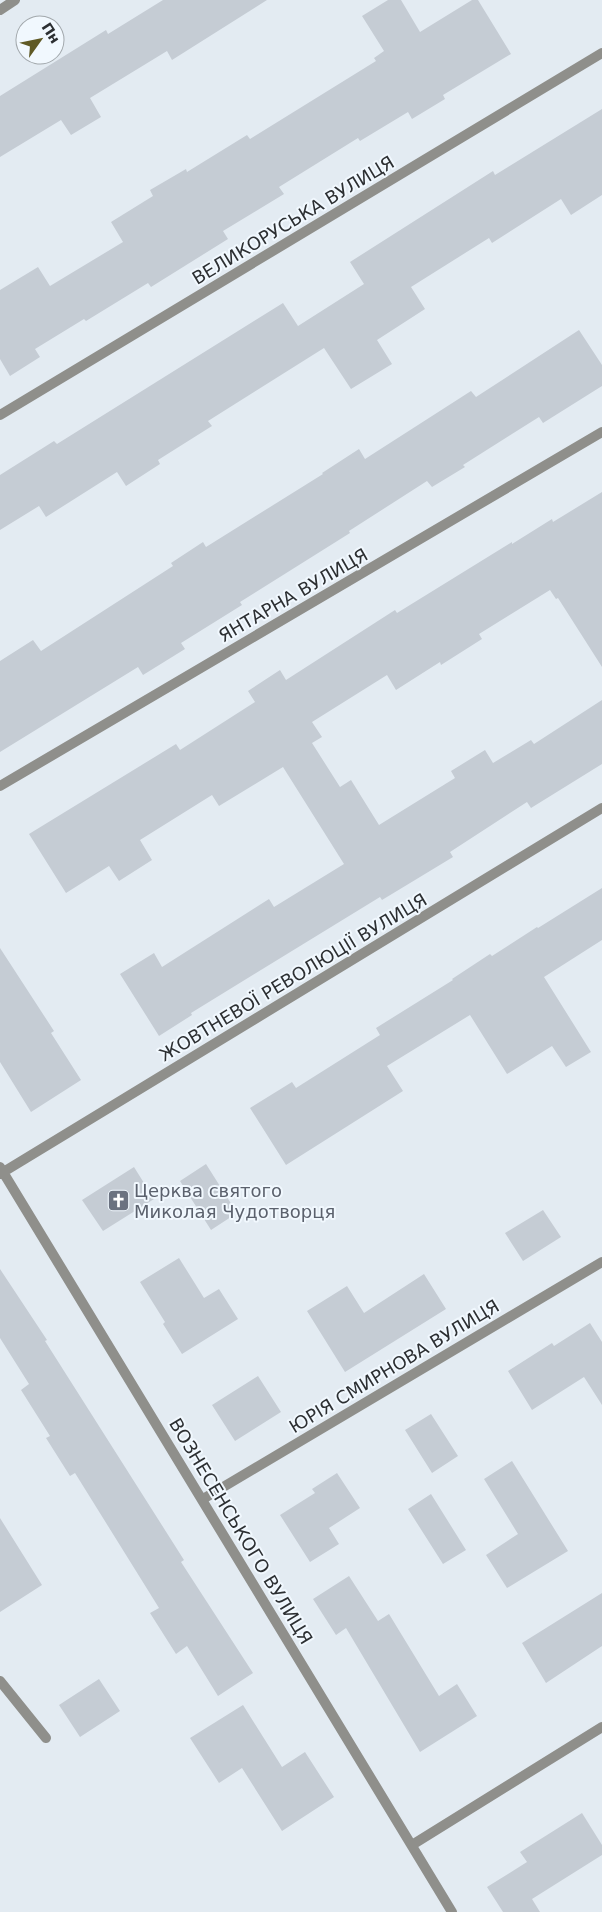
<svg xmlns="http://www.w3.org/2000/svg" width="602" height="1912" viewBox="0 0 602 1912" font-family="'DejaVu Sans',sans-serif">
  <rect width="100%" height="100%" fill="#e3ebf2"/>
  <!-- building -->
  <path fill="#c5ccd4" d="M 163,0 L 267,0 L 172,60 L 167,51 L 90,98 L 101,117 L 71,135 L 61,120 L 0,157 L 0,96 L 106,30 L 108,34 Z
    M 388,0 L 401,0 L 420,32 L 472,0 L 478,0 L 511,54 L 443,95 L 445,99 L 412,119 L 408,112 L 360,141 L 358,138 L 279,187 L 284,194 L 223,231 L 228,239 L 151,287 L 148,283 L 86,321 L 84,319 L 35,349 L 40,357 L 10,376 L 0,359 L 0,290 L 38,267 L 50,286 L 123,242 L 111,222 L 153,196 L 150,190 L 186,169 L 187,172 L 247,135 L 250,139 L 376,61 L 374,58 L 384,51 L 362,16 Z
    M 602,109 L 602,195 L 571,215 L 561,199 L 492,243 L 489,238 L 411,287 L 425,309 L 377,340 L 392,364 L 351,389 L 324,348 L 208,421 L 212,426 L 158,460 L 160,464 L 126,486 L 117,472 L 46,517 L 39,506 L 0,530 L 0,475 L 54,441 L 57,444 L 283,303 L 298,326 L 364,284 L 350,262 L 493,171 L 495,175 Z
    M 579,330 L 602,365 L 602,386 L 543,423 L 539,417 L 463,465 L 465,467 L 432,487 L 427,481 L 349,531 L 350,533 L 240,602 L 242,605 L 181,643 L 185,649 L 143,675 L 138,667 L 0,752 L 0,661 L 33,640 L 41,651 L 173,566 L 171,563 L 203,542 L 206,547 L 323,474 L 322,473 L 359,449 L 365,459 L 471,391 L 476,397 Z
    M 602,492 L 602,667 L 558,598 L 556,599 L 550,590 L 479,634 L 482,639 L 441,665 L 440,662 L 396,690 L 387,675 L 312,722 L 322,737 L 312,743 L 340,787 L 351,780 L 379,825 L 455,778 L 451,771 L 485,750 L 493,763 L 531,740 L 534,744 L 602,700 L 602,764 L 531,808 L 527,802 L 450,852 L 453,857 L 420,877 L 382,900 L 380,897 L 191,1013 L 192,1015 L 159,1036 L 120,974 L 154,953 L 162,967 L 269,899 L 274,907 L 344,864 L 283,767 L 219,806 L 212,795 L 140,840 L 152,860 L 119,881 L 109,866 L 66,893 L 29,834 L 176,744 L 180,750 L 255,702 L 248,691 L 280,670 L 286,680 L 395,610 L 397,613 L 512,542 L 512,544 L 552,519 L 553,522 Z
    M 602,888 L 602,940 L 544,977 L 591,1052 L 566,1067 L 552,1046 L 507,1074 L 470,1015 L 387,1066 L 403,1091 L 286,1165 L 250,1108 L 292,1082 L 296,1088 L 380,1035 L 376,1028 L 453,980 L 452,979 L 490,954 L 492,956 L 537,927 L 538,928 Z
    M 0,948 L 54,1031 L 51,1033 L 81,1080 L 31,1112 L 0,1062 Z
    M 206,1164 L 237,1213 L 211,1230 L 180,1181 Z
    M 134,1167 L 154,1199 L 103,1231 L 82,1200 Z
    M 543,1210 L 561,1237 L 523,1261 L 505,1233 Z
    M 179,1258 L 204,1298 L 219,1289 L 238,1319 L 182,1354 L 163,1324 L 165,1322 L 140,1282 Z
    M 0,1269 L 47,1340 L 45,1341 L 184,1560 L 181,1562 L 253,1673 L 218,1696 L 187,1646 L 176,1654 L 150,1613 L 159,1608 L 75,1473 L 70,1476 L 46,1438 L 50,1436 L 21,1390 L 29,1384 L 0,1338 Z
    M 424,1274 L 446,1309 L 345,1372 L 307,1311 L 347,1286 L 364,1313 Z
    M 590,1323 L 602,1342 L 602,1405 L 584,1377 L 532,1410 L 508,1371 L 552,1343 L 554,1346 Z
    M 258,1376 L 281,1412 L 235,1441 L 212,1405 Z
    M 431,1414 L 458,1456 L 432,1473 L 405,1430 Z
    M 512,1461 L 568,1551 L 507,1588 L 486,1555 L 518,1534 L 484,1479 Z
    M 337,1473 L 360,1508 L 329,1528 L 339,1544 L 310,1562 L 280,1515 L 315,1493 L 312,1489 Z
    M 431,1494 L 466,1550 L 443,1564 L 408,1509 Z
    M 0,1518 L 42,1585 L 0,1612 Z
    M 349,1576 L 378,1621 L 389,1614 L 439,1696 L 457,1684 L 477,1716 L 420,1752 L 346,1628 L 336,1635 L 313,1599 Z
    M 602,1593 L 602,1646 L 546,1683 L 522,1643 Z
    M 99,1679 L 120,1711 L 80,1737 L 59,1705 Z
    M 243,1705 L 282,1767 L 305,1752 L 334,1797 L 282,1831 L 242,1768 L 219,1783 L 190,1738 Z
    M 582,1813 L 602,1845 L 602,1855 L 532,1899 L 540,1912 L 503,1912 L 487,1887 L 527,1862 L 520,1852 Z"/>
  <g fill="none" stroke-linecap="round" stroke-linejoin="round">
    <!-- street -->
    <path stroke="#8f8f8b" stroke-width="10" d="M 0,10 L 15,0
      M 0,415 L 602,53
      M 0,786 L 602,432
      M 0,1167 L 452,1912
      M 0,1174 L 602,808
      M 203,1499 L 602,1262
      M 0,1681 L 46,1738
      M 412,1845 L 602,1727"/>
  </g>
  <!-- icons -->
  <defs>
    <symbol id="church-square" viewBox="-11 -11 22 22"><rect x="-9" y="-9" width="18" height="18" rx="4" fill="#6b7280" stroke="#f1f8fe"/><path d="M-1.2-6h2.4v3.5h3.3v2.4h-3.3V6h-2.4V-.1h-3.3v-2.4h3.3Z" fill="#fff"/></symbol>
  </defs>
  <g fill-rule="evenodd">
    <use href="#church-square" x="106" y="1188" width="25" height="25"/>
  </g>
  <g text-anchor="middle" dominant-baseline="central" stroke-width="4" stroke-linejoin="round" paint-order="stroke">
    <!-- street labels -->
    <g font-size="18" fill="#2c2f32" stroke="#f1f8fe">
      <text transform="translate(293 220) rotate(-31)">ВЕЛИКОРУСЬКА ВУЛИЦЯ</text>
      <text transform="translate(293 595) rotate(-30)">ЯНТАРНА ВУЛИЦЯ</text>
      <text transform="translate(293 977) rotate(-31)">ЖОВТНЕВОЇ РЕВОЛЮЦІЇ ВУЛИЦЯ</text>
      <text transform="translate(394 1366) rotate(-31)">ЮРІЯ СМИРНОВА ВУЛИЦЯ</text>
      <text transform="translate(241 1531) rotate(59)">ВОЗНЕСЕНСЬКОГО ВУЛИЦЯ</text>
    </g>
    <!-- worship labels -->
    <g font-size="18" fill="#5b616d" stroke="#f1f8fe" text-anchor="start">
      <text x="134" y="1190">Церква святого<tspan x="134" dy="21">Миколая Чудотворця</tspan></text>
    </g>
  </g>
  <!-- north arrow -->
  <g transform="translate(40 40) rotate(57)"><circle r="24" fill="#f1f8fe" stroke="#a2a8ac"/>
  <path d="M0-4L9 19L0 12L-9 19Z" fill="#5f5925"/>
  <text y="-8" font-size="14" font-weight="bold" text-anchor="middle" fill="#2c2f32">Пн</text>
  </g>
</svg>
